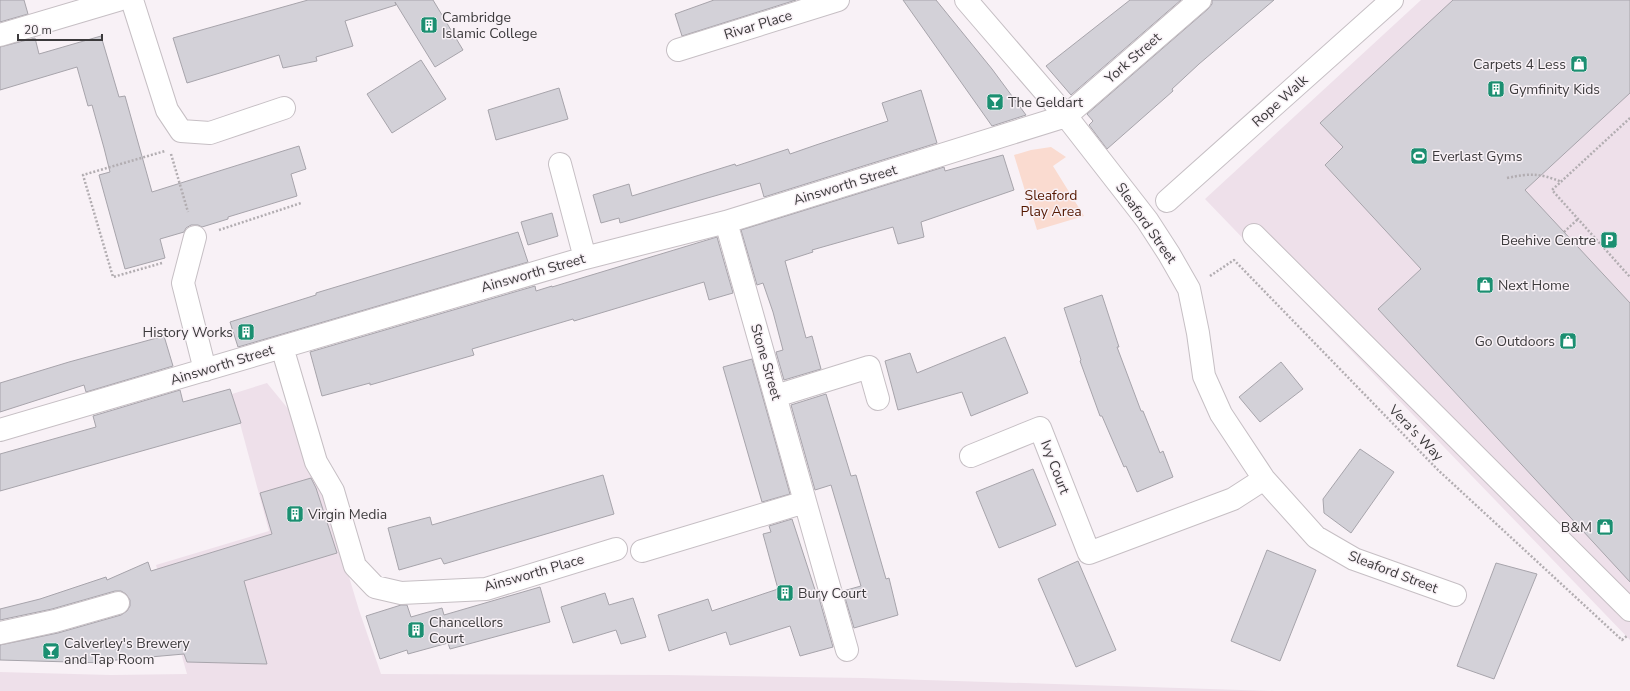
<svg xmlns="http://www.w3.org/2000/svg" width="1630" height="691" viewBox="0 0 1630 691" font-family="'Nunito Sans',sans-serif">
  <rect width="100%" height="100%" fill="#f8f1f6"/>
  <!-- built -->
  <path fill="#eee0ea" d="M 1421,0 L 1630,0 L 1630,640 L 1205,199 Z
    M 267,383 L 294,416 L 322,487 L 359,610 L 381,674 L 668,675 L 863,678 L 1275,691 L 0,691 L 0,672 L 111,675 L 187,674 L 156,565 L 269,531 L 232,394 Z"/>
  <!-- green -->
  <path fill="#fadbd0" d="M 1051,147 L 1066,157 L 1053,166 L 1084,216 L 1037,230 L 1014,155 L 1031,150 Z"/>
  <!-- building -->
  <path fill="#d3d1d8" stroke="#a7a4ab" d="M 0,0 L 24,0 L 28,14 L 0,22 Z
    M 308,0 L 433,0 L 463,50 L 435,67 L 395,2 L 396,5 L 345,21 L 353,46 L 316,57 L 317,61 L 283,68 L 279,55 L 187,83 L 173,38 Z
    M 714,0 L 796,0 L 682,36 L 675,14 Z
    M 903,0 L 936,0 L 992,69 L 1026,115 L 992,126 Z
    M 1130,0 L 1181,0 L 1071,95 L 1046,66 Z
    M 1212,0 L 1274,0 L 1199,64 L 1172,89 L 1173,91 L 1107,149 L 1089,125 L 1093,121 L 1087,114 L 1208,9 L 1212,4 Z
    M 1453,0 L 1630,0 L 1630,93 L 1525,190 L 1630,303 L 1630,582 L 1378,309 L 1421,269 L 1325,165 L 1343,147 L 1320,123 Z
    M 101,36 L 119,97 L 125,96 L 152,192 L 299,146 L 306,169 L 291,174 L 297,196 L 228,217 L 228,219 L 202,227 L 198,225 L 191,225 L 186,228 L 184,232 L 160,239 L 165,258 L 125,269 L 99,175 L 110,172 L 104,148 L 92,105 L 88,106 L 77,67 L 0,90 L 0,47 L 35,38 L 39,54 Z
    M 421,60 L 446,99 L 392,133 L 367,94 Z
    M 559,88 L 568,119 L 496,140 L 488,110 Z
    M 921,90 L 937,143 L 764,197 L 760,183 L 620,223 L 619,218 L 601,223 L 593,195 L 629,184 L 632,196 L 735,164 L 736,166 L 788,149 L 790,154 L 816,145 L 888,121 L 882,103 Z
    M 1003,155 L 1014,190 L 921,222 L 924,237 L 898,244 L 893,227 L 812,250 L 813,252 L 785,261 L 806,338 L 812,336 L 821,369 L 784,380 L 776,352 L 783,350 L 773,312 L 763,283 L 757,285 L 741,230 L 944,167 L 945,171 Z
    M 552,213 L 558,236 L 528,245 L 521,222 Z
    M 518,232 L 528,262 L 238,347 L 230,322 L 316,295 L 316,293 Z
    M 717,237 L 733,293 L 709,300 L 704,282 L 574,321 L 573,319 L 472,349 L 474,355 L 370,385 L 370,383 L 322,396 L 310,352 L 535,286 L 536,291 L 552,286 L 552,287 Z
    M 1102,295 L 1119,347 L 1117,347 L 1141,411 L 1143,411 L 1160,453 L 1163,451 L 1173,477 L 1137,492 L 1126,466 L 1124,467 L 1102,416 L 1100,416 L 1080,361 L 1081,360 L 1064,308 Z
    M 164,336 L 173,366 L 86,392 L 84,385 L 0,412 L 0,383 L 69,362 Z
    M 1005,337 L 1028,393 L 971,416 L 962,392 L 898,410 L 885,361 L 910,353 L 917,373 Z
    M 752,359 L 790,494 L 762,502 L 723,367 Z
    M 1281,362 L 1303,389 L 1260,422 L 1239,397 Z
    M 230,389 L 241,423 L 0,491 L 0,454 L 96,427 L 93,416 L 180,390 L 183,402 Z
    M 826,394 L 851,476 L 856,475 L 886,579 L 889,578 L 898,615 L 854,628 L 843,591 L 861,586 L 831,485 L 815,490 L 791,405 Z
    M 1360,449 L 1394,472 L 1351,533 L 1324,513 L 1323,499 Z
    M 1033,469 L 1056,525 L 999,548 L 976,492 Z
    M 603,475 L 614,514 L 444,564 L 441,558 L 399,570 L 388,528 L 430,517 L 432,525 Z
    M 311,478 L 316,488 L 337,553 L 244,581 L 267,664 L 187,662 L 184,654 L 105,661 L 106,663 L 0,660 L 0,645 L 58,633 L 121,615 L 127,611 L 130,606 L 130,600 L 126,594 L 121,591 L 115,591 L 52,609 L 0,620 L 0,609 L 40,599 L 106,577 L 107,580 L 148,562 L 151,571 L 272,534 L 260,493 Z
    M 792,519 L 818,599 L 819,598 L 833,647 L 800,656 L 790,626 L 730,645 L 726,632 L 669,651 L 658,615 L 708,599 L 712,611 L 778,589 L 763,534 L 771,532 L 769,526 Z
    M 1267,550 L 1316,570 L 1280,661 L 1231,641 Z
    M 1078,561 L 1116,650 L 1076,667 L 1038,579 Z
    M 1496,563 L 1537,574 L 1494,679 L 1457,666 Z
    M 540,587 L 550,622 L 450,649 L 448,643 L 408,654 L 407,650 L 380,659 L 366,616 L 401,605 L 407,605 L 411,617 L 442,608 L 444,615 Z
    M 605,593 L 609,605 L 633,598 L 646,637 L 621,644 L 616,630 L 573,643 L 561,607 Z"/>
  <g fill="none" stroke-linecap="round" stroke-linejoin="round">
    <defs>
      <path id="minor" d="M 132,0 L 167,110 L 181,131 L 210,133 L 284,108
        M 966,0 L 1066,116 L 1147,220 L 1169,254 L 1189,289 L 1198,333 L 1204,376 L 1221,414 L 1264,479 L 1316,537 L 1354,559 L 1455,595
        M 0,35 L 118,0
        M 678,50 L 838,0
        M 560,164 L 585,258
        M 1167,201 L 1392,0
        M 726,222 L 847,650
        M 1254,235 L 1630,610
        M 195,237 L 183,283 L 205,370
        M 282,347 L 316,462 L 333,491 L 355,566 L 375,587 L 401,593 L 486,589 L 616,549
        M 776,396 L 869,367 L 878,399
        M 0,430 L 585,258 L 726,222 L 1066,116 L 1200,0
        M 971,456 L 1040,428 L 1089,553 L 1233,499 L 1264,479
        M 642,551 L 805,502
        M 0,633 L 55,621 L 118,603"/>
    </defs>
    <!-- minor casing -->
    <use href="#minor" stroke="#c6bfc4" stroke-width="24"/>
    <!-- path -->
    <path stroke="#b2adb1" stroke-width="2.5" stroke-dasharray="2 2" stroke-linecap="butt" d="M 1630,118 L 1552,190 L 1630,277
      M 171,154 L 188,212
      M 1507,178 C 1531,173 1539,173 1562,182
      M 219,230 L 301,203
      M 1564,232 L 1578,219
      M 162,263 L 113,277 L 83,175 L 165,151
      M 1210,276 L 1234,260 L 1438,470 L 1622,640 L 1627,636"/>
    <!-- minor -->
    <use href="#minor" stroke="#fff" stroke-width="22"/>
  </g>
  <!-- icons -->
  <defs>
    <symbol id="building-square" viewBox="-11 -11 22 22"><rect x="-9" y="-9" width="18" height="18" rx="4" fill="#1b8f71" stroke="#f8f1f6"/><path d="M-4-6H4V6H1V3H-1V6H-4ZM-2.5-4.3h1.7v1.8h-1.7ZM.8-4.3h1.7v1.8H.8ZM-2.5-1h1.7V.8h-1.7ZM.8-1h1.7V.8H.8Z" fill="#fff"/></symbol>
    <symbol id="shop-square" viewBox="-11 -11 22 22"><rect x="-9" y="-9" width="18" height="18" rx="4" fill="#1b8f71" stroke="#f8f1f6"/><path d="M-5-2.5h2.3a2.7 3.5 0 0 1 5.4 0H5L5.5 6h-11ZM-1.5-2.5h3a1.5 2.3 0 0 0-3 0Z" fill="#fff"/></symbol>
    <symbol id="bar-square" viewBox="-11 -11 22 22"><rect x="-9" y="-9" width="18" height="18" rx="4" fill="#1b8f71" stroke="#f8f1f6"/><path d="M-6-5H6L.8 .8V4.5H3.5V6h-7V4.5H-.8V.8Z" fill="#fff"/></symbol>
    <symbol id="stadium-square" viewBox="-11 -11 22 22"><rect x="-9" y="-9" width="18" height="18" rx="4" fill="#1b8f71" stroke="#f8f1f6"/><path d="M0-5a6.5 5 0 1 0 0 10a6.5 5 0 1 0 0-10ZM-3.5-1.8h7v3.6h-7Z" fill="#fff"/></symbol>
    <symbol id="parking-square" viewBox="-11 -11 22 22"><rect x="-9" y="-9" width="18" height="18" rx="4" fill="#1b8f71" stroke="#f8f1f6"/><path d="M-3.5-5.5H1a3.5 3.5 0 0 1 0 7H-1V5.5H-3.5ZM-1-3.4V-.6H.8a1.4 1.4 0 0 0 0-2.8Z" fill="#fff"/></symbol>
  </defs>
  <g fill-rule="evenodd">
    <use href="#building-square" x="419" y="15" width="20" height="20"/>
    <use href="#shop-square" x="1569" y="54" width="20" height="20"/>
    <use href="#building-square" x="1486" y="79" width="20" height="20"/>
    <use href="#bar-square" x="985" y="92" width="20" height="20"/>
    <use href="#stadium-square" x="1409" y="146" width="20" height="20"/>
    <use href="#parking-square" x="1599" y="230" width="20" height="20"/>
    <use href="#shop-square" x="1475" y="275" width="20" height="20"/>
    <use href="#building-square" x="236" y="322" width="20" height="20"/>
    <use href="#shop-square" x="1558" y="331" width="20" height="20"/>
    <use href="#building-square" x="285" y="504" width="20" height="20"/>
    <use href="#shop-square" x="1595" y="517" width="20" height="20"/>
    <use href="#building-square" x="775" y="583" width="20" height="20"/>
    <use href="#building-square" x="406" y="620" width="20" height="20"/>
    <use href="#bar-square" x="41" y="641" width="20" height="20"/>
  </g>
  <g text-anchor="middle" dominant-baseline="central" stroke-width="3" stroke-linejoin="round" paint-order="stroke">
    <!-- poi labels -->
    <g font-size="14" fill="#3c3a3c" stroke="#f8f1f6" text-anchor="start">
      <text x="442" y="17">Cambridge<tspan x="442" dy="16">Islamic College</tspan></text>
      <text x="1566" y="64" text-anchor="end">Carpets 4 Less</text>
      <text x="1509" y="89">Gymfinity Kids</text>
      <text x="1008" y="102">The Geldart</text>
      <text x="1432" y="156">Everlast Gyms</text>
      <text x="1596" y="240" text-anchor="end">Beehive Centre</text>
      <text x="1498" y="285">Next Home</text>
      <text x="233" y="332" text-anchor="end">History Works</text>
      <text x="1555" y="341" text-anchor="end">Go Outdoors</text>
      <text x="308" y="514">Virgin Media</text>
      <text x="1592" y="527" text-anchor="end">B&amp;M</text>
      <text x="798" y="593">Bury Court</text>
      <text x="429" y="622">Chancellors<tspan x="429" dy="16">Court</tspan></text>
      <text x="64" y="643">Calverley's Brewery<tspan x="64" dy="16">and Tap Room</tspan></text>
    </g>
    <!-- street labels -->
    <g font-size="14" fill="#3c3a3c" stroke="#f8f1f6">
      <text transform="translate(758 25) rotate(-17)">Rivar Place</text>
      <text transform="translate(1133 58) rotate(-41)">York Street</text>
      <text transform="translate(1280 101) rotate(-42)">Rope Walk</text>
      <text transform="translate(845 185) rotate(-17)">Ainsworth Street</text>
      <text transform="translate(1146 223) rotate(55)">Sleaford Street</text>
      <text transform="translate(533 273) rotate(-16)">Ainsworth Street</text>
      <text transform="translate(766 362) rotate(74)">Stone Street</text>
      <text transform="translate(222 365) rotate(-17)">Ainsworth Street</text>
      <text transform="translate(1416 433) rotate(46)">Vera's Way</text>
      <text transform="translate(1055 467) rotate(69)">Ivy Court</text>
      <text transform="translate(1393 572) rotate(21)">Sleaford Street</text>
      <text transform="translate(534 573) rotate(-16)">Ainsworth Place</text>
    </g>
    <!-- park labels -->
    <g font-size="14" fill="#551800" stroke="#f8f1f6">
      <text x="1051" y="195">Sleaford<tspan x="1051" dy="16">Play Area</tspan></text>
    </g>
  </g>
  <!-- scale -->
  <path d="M18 34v6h84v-6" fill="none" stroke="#3c3a3c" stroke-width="2"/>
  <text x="24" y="34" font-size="12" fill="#3c3a3c" stroke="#f8f1f6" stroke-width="3" paint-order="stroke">20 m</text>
</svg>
